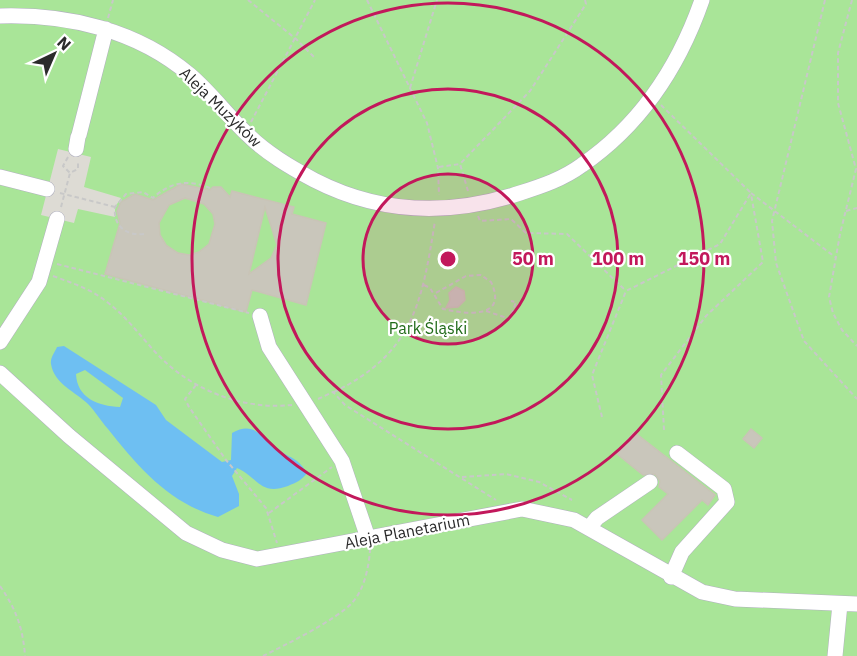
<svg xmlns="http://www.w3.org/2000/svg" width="857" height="656" viewBox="0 0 857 656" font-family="'IBM Plex Sans',sans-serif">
  <rect width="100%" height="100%" fill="#ede8dd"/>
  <!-- green -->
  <path fill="#a9e598" d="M 0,0 L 857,0 L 857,656 L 0,656 Z"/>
  <!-- plaza -->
  <path fill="#dddbd4" d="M 58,149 L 91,157 L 84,187 L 121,198 L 115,207 L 115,217 L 78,209 L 74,223 L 41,215 Z"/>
  <!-- water -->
  <path fill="#6ebff2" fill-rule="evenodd" d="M 64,346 L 156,405 L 166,420 L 222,462 L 231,460 L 232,433 C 257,419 263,442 281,452 C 294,459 299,460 307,473 C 301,481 297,482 288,486 C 260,496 259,478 237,468 L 232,476 L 239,494 L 239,506 L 218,517 C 169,503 139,468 108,429 C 101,421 95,411 88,404 C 76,392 54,384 51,364 C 50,358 55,352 57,347 ZM 85,370 L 123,398 L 120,407 C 98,406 77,398 76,374 Z"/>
  <!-- building -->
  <path fill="#c9c6bb" stroke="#c9c4b6" stroke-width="1.5" fill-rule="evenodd" d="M 181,184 L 210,190 L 213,187 L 221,187 L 230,197 L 232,191 L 294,207 L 292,214 L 326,223 L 306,305 L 252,290 L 246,312 L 105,274 L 120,223 L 117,211 L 121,202 L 135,194 L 153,200 ZM 185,198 L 204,204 L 213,214 L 215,224 L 209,244 L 199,252 L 189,255 L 178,253 L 166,245 L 160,235 L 159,223 L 169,205 ZM 265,207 L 277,245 L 271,258 L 249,274 Z
    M 456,287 L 464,291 L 465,300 L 458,307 L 446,308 L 450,300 L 449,293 Z
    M 751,429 L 762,438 L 754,448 L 743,439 Z
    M 634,432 L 715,495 L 708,505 L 702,500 L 662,540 L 642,520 L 668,494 L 659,487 L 660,481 L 655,474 L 643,475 L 617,454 Z"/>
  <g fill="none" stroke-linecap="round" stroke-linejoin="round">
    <defs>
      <path id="minor" d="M 0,16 C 68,14 137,30 190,75 C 211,93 227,115 247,134 C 266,153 290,167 314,180 C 380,214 450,216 520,193 C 542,186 563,179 582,165 C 640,125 679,66 702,0
        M 79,135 L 106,29
        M 76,149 L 78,137
        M 0,177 L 47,189
        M 260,316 L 269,347 L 342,461 L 368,538
        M 0,342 L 39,282 L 57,219
        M 0,373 L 69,436 L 186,533 L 222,550 L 257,559 L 522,509 L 574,520 L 702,592 L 735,599 L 857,604
        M 589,528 L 597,518 L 650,482
        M 671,577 L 682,552 L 727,502 L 724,489 L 677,453
        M 835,656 L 840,604"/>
    </defs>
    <!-- minor casing -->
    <use href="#minor" stroke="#b1b1bf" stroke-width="16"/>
    <!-- path -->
    <path stroke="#c8c8c8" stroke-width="2" stroke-dasharray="4.5 3" stroke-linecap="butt" d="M 248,0 L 296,39 L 316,59
      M 367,0 L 427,123 L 438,168 L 439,195
      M 825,0 L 772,221 L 776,263 L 804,341 L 857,399
      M 852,0 L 838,53 L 838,103 L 856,169 L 840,234 L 829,297 L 833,313 L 842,330 L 857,346
      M 108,18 L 113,0
      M 410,88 L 437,0
      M 251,122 L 315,0
      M 68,157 L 63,166 L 70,173
      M 439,167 L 460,164
      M 468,191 L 460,164 L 530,91 L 586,4 L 585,0
      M 60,193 L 115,207
      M 751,193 L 835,257
      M 61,207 L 70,173 L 78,169 L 78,162
      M 846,211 L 857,208
      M 478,216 L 480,221 L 511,219 L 526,233 L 567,234 L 626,291
      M 144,234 C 126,236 113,226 115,207 L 126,194 L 143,192 L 153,198 C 170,182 188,179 210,188
      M 57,264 L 249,313
      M 53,276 C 72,283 91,289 107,302 C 127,317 141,337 158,355 C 193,391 243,410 292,405
      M 424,285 L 430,288 L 443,309 C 464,314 509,320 491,282 L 481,275 L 466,276 L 434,294
      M 486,311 L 510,319 L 516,302 L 511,301
      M 196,385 L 185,399 L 189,407 L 226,460 L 266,508 L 277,543
      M 334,392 C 414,353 422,302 435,221
      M 318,399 L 333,392 L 345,405 L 496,500
      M 602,417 L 592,375 L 626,291 L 720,244 L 751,193 L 661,105
      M 664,430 L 661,375 L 706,316 L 763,262 L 751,194
      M 462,477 L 506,474 L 539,482 L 572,500
      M 269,513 L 332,467
      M 0,586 C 16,609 23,628 25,656
      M 263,656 C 285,645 336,620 352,603 C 364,590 369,567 370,550"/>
    <!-- minor -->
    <use href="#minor" stroke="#fff" stroke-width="15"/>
  </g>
  <!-- distance rings -->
  <circle cx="448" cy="259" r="85" fill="#c2185b" fill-opacity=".12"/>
  <g fill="none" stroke="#c2185b" stroke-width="3">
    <circle cx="448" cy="259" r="85"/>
    <circle cx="448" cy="259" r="170"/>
    <circle cx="448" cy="259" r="256"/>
  </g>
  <g text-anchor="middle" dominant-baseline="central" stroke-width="4.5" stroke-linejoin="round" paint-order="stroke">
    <!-- street labels -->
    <g font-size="16" fill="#2b2b2b" stroke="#fff">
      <text transform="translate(221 107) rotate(44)">Aleja Muzyków</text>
      <text transform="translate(407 531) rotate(-11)">Aleja Planetarium</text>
    </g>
    <!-- park labels -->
    <g font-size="16" fill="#206b19" stroke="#fff">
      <text x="428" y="328">Park Śląski</text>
    </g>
  </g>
  <circle cx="448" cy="259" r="9" fill="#c2185b" stroke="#fff" stroke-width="3"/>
  <g font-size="18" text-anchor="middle" font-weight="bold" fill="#c2185b" stroke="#fff" stroke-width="4.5" stroke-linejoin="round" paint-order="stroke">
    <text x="533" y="265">50 m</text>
    <text x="618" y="265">100 m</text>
    <text x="704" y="265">150 m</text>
  </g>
  <!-- north arrow -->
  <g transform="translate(54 54) rotate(44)" stroke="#ffffff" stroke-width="4.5" paint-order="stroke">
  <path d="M0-4.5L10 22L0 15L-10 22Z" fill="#2b2b2b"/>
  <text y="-9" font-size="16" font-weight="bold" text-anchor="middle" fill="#2b2b2b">N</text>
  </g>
</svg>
